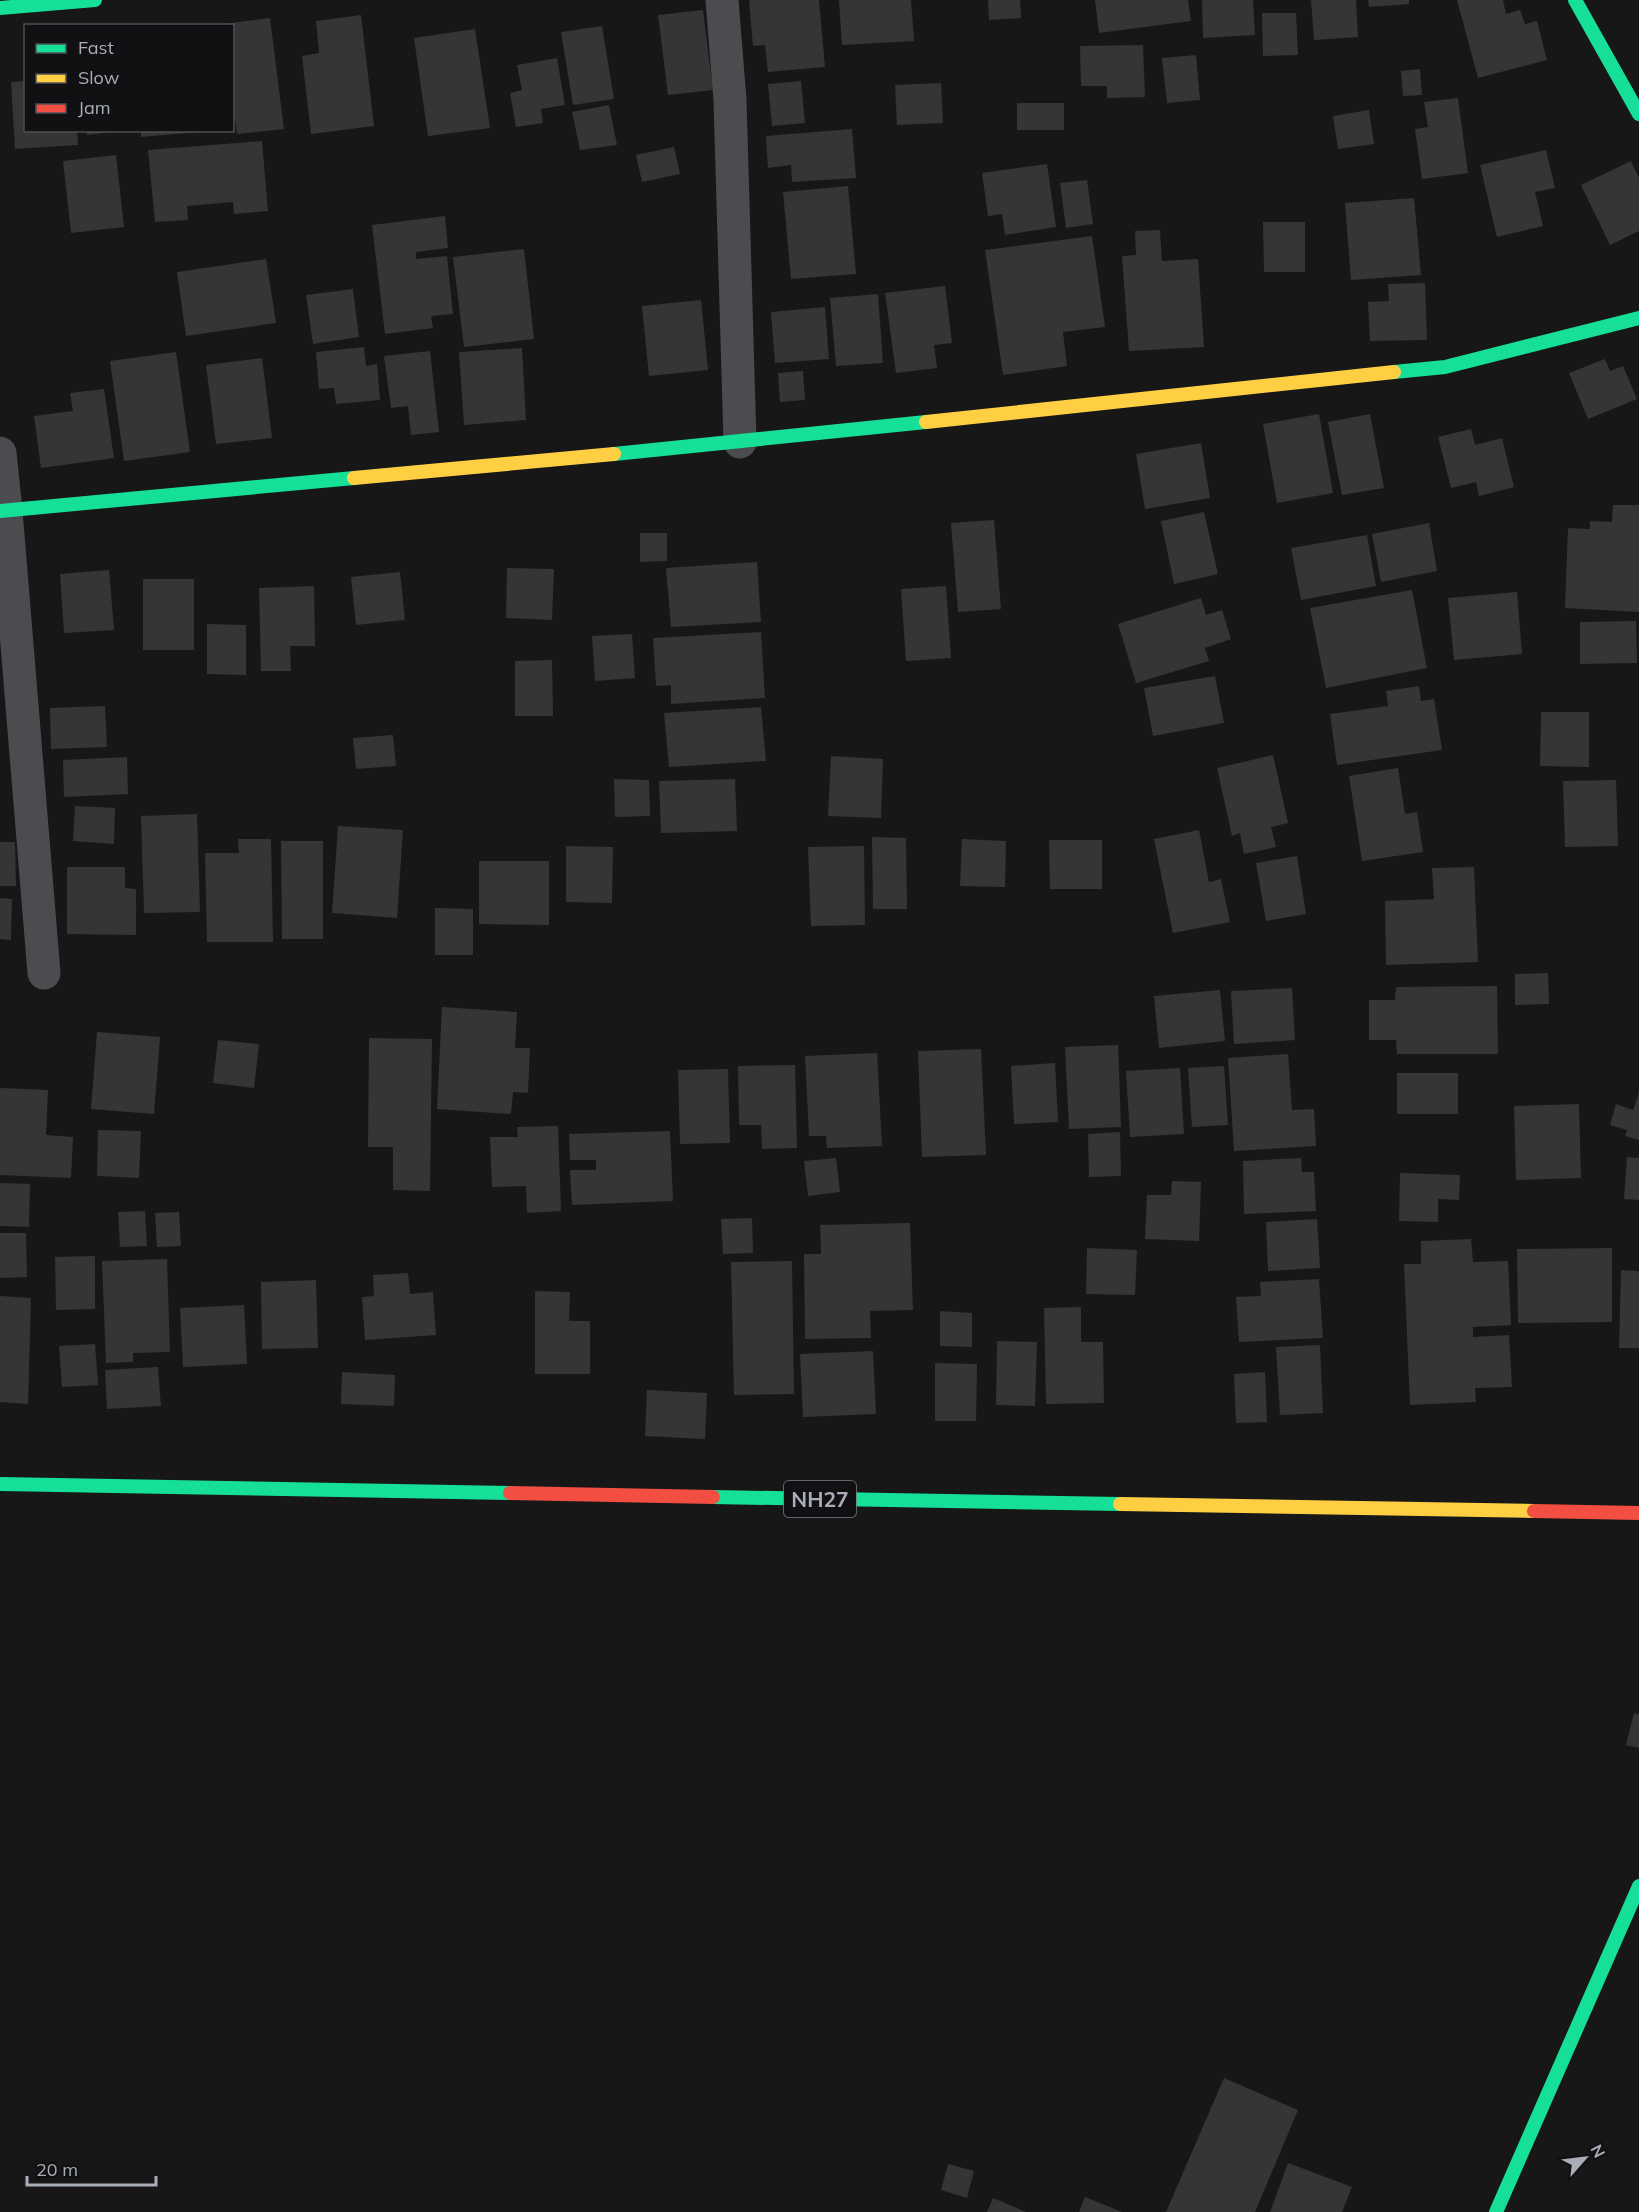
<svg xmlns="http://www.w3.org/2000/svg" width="1639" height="2212" viewBox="0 0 1639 2212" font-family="Mulish,sans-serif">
  <rect width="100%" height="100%" fill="#171717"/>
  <!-- building -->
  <path fill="#353536" d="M 749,0 L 819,0 L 825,67 L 768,72 L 765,45 L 753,46 Z
    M 839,0 L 911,0 L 914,41 L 842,45 Z
    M 988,0 L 1020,0 L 1021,18 L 989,20 Z
    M 1095,0 L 1188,0 L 1191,21 L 1099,33 Z
    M 1202,0 L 1253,0 L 1255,35 L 1203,38 Z
    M 1311,0 L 1356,0 L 1358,37 L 1314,40 Z
    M 1368,0 L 1409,0 L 1409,4 L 1369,7 Z
    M 1457,0 L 1503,0 L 1506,14 L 1520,10 L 1525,24 L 1537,21 L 1547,60 L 1478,78 Z
    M 703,10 L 713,90 L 668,95 L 658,15 Z
    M 1262,13 L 1296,13 L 1298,55 L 1263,56 Z
    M 361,15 L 374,126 L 311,134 L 302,56 L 319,53 L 316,21 Z
    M 270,18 L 284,129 L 237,134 L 232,97 L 232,26 L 223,24 Z
    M 602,26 L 614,99 L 573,105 L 561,32 Z
    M 475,29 L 490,128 L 428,136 L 414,38 Z
    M 1143,45 L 1145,97 L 1107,98 L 1107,86 L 1081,86 L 1080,46 Z
    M 1196,55 L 1200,100 L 1167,103 L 1162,58 Z
    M 557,58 L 565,105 L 541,109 L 543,123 L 516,127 L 510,93 L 522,90 L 517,65 Z
    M 1420,69 L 1422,95 L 1403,96 L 1401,71 Z
    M 26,81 L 26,130 L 77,130 L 78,145 L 15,149 L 11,82 Z
    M 801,81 L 805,123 L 772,126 L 768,84 Z
    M 941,83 L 943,123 L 897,125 L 895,85 Z
    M 1458,98 L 1468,173 L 1422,179 L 1415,129 L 1428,127 L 1424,102 Z
    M 1017,103 L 1064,103 L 1064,130 L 1017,130 Z
    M 609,105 L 617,145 L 580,150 L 572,112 Z
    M 1369,110 L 1374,144 L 1338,149 L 1333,116 Z
    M 852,129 L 856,178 L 792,182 L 791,165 L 768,168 L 766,136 Z
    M 86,130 L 112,130 L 112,132 L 87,135 Z
    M 141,130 L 199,130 L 199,132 L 141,137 Z
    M 262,141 L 268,211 L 234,214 L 233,202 L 187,206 L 188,220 L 155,222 L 148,150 Z
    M 674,147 L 680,174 L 642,182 L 636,155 Z
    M 1546,150 L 1555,188 L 1535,192 L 1543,226 L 1497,237 L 1480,165 Z
    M 116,155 L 124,227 L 71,233 L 63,161 Z
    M 1631,161 L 1639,178 L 1639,231 L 1610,245 L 1581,185 Z
    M 1047,164 L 1056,227 L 1005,235 L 1002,214 L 988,216 L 982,173 Z
    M 1087,180 L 1093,224 L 1066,228 L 1060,183 Z
    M 848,186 L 856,274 L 791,279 L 783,192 Z
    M 1414,198 L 1421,275 L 1351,280 L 1345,203 Z
    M 445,216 L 448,248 L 416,252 L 416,259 L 447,256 L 453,314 L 431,316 L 433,328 L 385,334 L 372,225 Z
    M 1263,222 L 1305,222 L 1305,272 L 1264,272 Z
    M 1160,230 L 1162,261 L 1198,259 L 1204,347 L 1129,351 L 1122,256 L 1136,255 L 1135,231 Z
    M 1092,236 L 1105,327 L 1063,332 L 1067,366 L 1003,375 L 985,250 Z
    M 524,249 L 534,339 L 464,347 L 453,257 Z
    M 266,259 L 276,323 L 186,336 L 177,272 Z
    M 1425,283 L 1427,340 L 1370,341 L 1368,302 L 1389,301 L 1388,284 Z
    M 945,286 L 952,343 L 934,345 L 937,368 L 896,373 L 885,293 Z
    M 353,289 L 359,337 L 313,344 L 306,295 Z
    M 878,294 L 883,363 L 836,366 L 830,298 Z
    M 701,300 L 708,370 L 649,376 L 642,306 Z
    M 825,307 L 829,359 L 775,363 L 771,312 Z
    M 364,347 L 366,366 L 377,364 L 380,400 L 336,404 L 334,388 L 319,389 L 316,352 Z
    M 522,348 L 526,420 L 464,425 L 459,352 Z
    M 430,351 L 439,432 L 411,435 L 408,406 L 391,408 L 384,356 Z
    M 176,352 L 190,452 L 124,461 L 110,361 Z
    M 262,358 L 272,438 L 216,444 L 206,365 Z
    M 1605,359 L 1610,371 L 1623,366 L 1637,399 L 1588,419 L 1569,373 Z
    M 803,371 L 805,400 L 780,402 L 778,373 Z
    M 104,389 L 114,458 L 41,468 L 34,416 L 73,411 L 70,393 Z
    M 1319,414 L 1333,493 L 1277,503 L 1263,424 Z
    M 1370,414 L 1384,488 L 1342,495 L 1328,422 Z
    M 1471,429 L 1475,445 L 1502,438 L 1514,487 L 1479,496 L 1476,482 L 1451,488 L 1438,437 Z
    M 1201,443 L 1210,498 L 1145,509 L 1136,454 Z
    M 1613,505 L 1639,505 L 1639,612 L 1565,608 L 1568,528 L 1590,529 L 1590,521 L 1612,522 Z
    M 1204,512 L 1218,574 L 1174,584 L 1161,521 Z
    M 994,520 L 1001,609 L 958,612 L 951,523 Z
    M 1429,523 L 1437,571 L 1381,582 L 1372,534 Z
    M 640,533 L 667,533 L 667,561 L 640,562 Z
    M 1367,535 L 1376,586 L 1301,600 L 1291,548 Z
    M 757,562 L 761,622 L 671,627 L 666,568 Z
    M 507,568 L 554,569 L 552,620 L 506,618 Z
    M 109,570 L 114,630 L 64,633 L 60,574 Z
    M 400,572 L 405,620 L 356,625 L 351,577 Z
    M 143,579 L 194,579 L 194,650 L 143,650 Z
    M 314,586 L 315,646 L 290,646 L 291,671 L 261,671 L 259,588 Z
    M 946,586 L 951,658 L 906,661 L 901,589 Z
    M 1412,590 L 1427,668 L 1326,688 L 1310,608 Z
    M 1517,592 L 1522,654 L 1454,660 L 1448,598 Z
    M 1201,598 L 1206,615 L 1222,610 L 1231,639 L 1205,648 L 1209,661 L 1136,683 L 1118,624 Z
    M 1636,621 L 1637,663 L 1580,664 L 1580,622 Z
    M 207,624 L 246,625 L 246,675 L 207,674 Z
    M 761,632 L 765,698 L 671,704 L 671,685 L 656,686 L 653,638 Z
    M 632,634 L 635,678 L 595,681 L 592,636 Z
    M 552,660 L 553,716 L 515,716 L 515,661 Z
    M 1215,676 L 1224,723 L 1153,736 L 1144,688 Z
    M 1419,686 L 1421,701 L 1434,699 L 1442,750 L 1337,765 L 1330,714 L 1388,706 L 1386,691 Z
    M 105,706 L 107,747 L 51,749 L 50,708 Z
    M 761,707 L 766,761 L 669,767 L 664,713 Z
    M 1541,712 L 1589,712 L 1589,767 L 1540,766 Z
    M 393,735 L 396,766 L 356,769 L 353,738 Z
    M 1273,755 L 1288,823 L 1271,827 L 1276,847 L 1244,854 L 1240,833 L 1232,836 L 1217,768 Z
    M 831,756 L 883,759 L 881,818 L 828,816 Z
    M 127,757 L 128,794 L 64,797 L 63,760 Z
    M 1398,768 L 1405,814 L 1417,812 L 1423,852 L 1362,861 L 1349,776 Z
    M 614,779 L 649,780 L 650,816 L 615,817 Z
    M 735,779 L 737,831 L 661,833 L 659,781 Z
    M 1616,780 L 1618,846 L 1565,847 L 1563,781 Z
    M 75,806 L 115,808 L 114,844 L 73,841 Z
    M 197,814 L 200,912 L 144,913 L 141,816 Z
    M 338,826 L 403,830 L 397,918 L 332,913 Z
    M 1199,830 L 1209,882 L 1221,879 L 1230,922 L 1173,933 L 1154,839 Z
    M 872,837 L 906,838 L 907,909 L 873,909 Z
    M 238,839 L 271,839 L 273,942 L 207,942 L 205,853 L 239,853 Z
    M 962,839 L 1006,841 L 1005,887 L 960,886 Z
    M 1049,840 L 1102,840 L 1102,889 L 1050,889 Z
    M 281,841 L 323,841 L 323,939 L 282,939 Z
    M 0,842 L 15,842 L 16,886 L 0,886 Z
    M 566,846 L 613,847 L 612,903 L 566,902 Z
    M 864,846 L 865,925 L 811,926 L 808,847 Z
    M 1297,856 L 1306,914 L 1266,921 L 1256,863 Z
    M 479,861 L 549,861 L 549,925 L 479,924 Z
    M 67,867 L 125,867 L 125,888 L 136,889 L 136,935 L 67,934 Z
    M 1474,867 L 1478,962 L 1386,965 L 1385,901 L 1434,899 L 1432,868 Z
    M 0,898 L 12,899 L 11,940 L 0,939 Z
    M 435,908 L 473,909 L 473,955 L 435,955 Z
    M 1548,973 L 1549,1004 L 1515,1005 L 1515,974 Z
    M 1497,986 L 1498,1054 L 1397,1054 L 1396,1040 L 1369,1040 L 1369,1000 L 1395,1000 L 1396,987 Z
    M 1292,988 L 1295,1040 L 1234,1044 L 1231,991 Z
    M 1220,990 L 1225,1041 L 1159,1048 L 1154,996 Z
    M 442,1007 L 517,1012 L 515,1048 L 530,1048 L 528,1093 L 513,1092 L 511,1114 L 437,1109 Z
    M 97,1032 L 160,1037 L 154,1114 L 91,1109 Z
    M 369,1038 L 432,1039 L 430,1191 L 393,1190 L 393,1147 L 368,1147 Z
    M 218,1040 L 259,1044 L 254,1088 L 213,1083 Z
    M 1118,1045 L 1121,1127 L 1069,1129 L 1065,1047 Z
    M 981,1049 L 986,1155 L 922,1157 L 918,1051 Z
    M 877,1053 L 882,1146 L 827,1148 L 826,1136 L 809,1136 L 805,1056 Z
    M 1288,1054 L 1292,1110 L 1314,1109 L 1316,1146 L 1234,1151 L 1228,1058 Z
    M 1055,1063 L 1058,1122 L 1014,1124 L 1011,1066 Z
    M 795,1065 L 797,1148 L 762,1149 L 761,1125 L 739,1125 L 738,1066 Z
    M 1224,1066 L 1228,1125 L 1192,1127 L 1188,1068 Z
    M 1180,1068 L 1184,1134 L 1130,1137 L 1126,1071 Z
    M 728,1069 L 730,1143 L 680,1144 L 678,1070 Z
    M 1397,1073 L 1458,1073 L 1458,1114 L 1397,1114 Z
    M 0,1088 L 48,1090 L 46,1135 L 73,1137 L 71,1178 L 0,1175 Z
    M 1639,1093 L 1639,1140 L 1625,1136 L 1627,1130 L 1610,1125 L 1616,1104 L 1633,1110 Z
    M 1579,1104 L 1581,1178 L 1516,1180 L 1514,1106 Z
    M 558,1126 L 561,1211 L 527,1213 L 526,1186 L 492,1187 L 490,1137 L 518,1137 L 517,1127 Z
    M 98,1130 L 141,1131 L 139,1178 L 97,1176 Z
    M 670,1131 L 673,1201 L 572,1205 L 570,1170 L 596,1170 L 596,1160 L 570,1160 L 569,1134 Z
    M 1120,1132 L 1121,1176 L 1089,1177 L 1088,1134 Z
    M 1627,1157 L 1639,1158 L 1639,1200 L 1624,1199 Z
    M 836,1158 L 840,1192 L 808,1196 L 804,1161 Z
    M 1301,1158 L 1302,1172 L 1314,1172 L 1316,1211 L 1244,1214 L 1243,1161 Z
    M 1400,1173 L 1460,1175 L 1459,1200 L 1438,1199 L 1438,1222 L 1399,1221 Z
    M 1172,1181 L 1201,1182 L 1199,1241 L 1145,1239 L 1147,1195 L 1171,1195 Z
    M 0,1183 L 30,1184 L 29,1227 L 0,1226 Z
    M 145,1211 L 147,1246 L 120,1247 L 118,1212 Z
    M 179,1212 L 181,1246 L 157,1247 L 155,1213 Z
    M 752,1218 L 753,1253 L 723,1254 L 721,1219 Z
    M 1317,1219 L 1320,1268 L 1268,1271 L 1266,1222 Z
    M 910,1223 L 913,1310 L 870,1311 L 871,1338 L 805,1339 L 804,1254 L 821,1254 L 820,1225 Z
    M 0,1233 L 26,1233 L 27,1277 L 0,1278 Z
    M 1471,1239 L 1473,1262 L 1508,1261 L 1511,1325 L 1473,1327 L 1473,1337 L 1509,1335 L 1512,1387 L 1475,1388 L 1476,1402 L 1410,1405 L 1404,1264 L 1421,1264 L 1421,1241 Z
    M 1087,1248 L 1137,1250 L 1135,1295 L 1086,1294 Z
    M 1612,1248 L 1612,1322 L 1518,1323 L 1517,1249 Z
    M 95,1256 L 95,1309 L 56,1310 L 55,1257 Z
    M 167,1259 L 170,1352 L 133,1353 L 133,1362 L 106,1363 L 102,1261 Z
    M 792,1261 L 794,1394 L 734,1395 L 731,1262 Z
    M 1621,1270 L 1639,1271 L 1639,1348 L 1619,1348 Z
    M 408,1273 L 410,1294 L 433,1292 L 436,1335 L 365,1340 L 362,1297 L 374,1296 L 373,1275 Z
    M 1319,1279 L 1323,1338 L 1239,1342 L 1236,1297 L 1261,1296 L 1260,1282 Z
    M 316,1280 L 318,1348 L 262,1349 L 261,1282 Z
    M 535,1291 L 570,1292 L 569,1321 L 590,1321 L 590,1374 L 535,1374 Z
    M 0,1296 L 31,1298 L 28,1404 L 0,1402 Z
    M 244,1305 L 247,1364 L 183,1367 L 180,1308 Z
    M 1081,1307 L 1081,1342 L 1103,1342 L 1104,1403 L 1046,1404 L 1044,1308 Z
    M 940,1311 L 972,1313 L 972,1347 L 940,1346 Z
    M 997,1341 L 1037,1342 L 1035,1406 L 996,1405 Z
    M 95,1344 L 98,1385 L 62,1387 L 59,1346 Z
    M 1320,1345 L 1323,1413 L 1280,1415 L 1276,1347 Z
    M 873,1351 L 876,1414 L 803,1417 L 800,1354 Z
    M 935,1363 L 977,1364 L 976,1421 L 935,1421 Z
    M 158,1367 L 161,1406 L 107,1409 L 105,1370 Z
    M 342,1372 L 395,1375 L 394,1406 L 341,1404 Z
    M 1265,1372 L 1267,1422 L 1236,1423 L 1234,1374 Z
    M 647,1390 L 707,1393 L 705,1439 L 645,1436 Z
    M 1634,1713 L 1639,1714 L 1639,1748 L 1626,1745 Z
    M 1224,2078 L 1298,2110 L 1255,2212 L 1166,2212 Z
    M 1288,2163 L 1352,2187 L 1342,2212 L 1270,2212 Z
    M 948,2164 L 974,2171 L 967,2198 L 941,2190 Z
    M 1085,2197 L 1122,2212 L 1079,2212 Z
    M 993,2198 L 1026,2212 L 987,2212 Z"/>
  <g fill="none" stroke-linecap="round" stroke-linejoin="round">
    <!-- street -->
    <path stroke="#4b4c50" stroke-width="33" d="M 722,0 L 730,100 L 740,442
      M 0,453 L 6,511 L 44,973"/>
    <!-- fast -->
    <path stroke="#16e098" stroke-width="14" d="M 1575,0 L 1639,114
      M 0,8 L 95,0
      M 1394,372 L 1445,367 L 1639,318
      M 614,454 L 926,422
      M 0,511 L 354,478
      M 0,1484 L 510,1493
      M 713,1497 L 1120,1504
      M 1496,2212 L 1639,1886"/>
    <!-- slow -->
    <path stroke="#ffcf43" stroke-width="14" d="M 926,422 L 1394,372
      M 354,478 L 614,454
      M 1120,1504 L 1534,1511"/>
    <!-- jam -->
    <path stroke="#f24e42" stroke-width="14" d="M 510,1493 L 713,1497
      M 1534,1511 L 1639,1513"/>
  </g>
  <g text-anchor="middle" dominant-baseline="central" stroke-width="4.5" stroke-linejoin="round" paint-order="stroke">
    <!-- shield labels -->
    <rect fill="#111113" stroke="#7b7e86" stroke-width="1.5" x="784" y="1481" width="72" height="36" rx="4.5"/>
    <g font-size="21" font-weight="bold" fill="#a8adb8">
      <text x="820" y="1499">NH27</text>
    </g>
  </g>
  <!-- legend -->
  <rect x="24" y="24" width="210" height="108" fill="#111113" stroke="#4d4f55" stroke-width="1.5"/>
  <rect x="36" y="44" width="30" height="9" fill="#16e098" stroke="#4d4f55" stroke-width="1.5"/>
  <text x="78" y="54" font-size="18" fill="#a8adb8">Fast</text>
  <rect x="36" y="74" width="30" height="9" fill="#ffcf43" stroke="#4d4f55" stroke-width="1.5"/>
  <text x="78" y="84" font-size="18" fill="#a8adb8">Slow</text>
  <rect x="36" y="104" width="30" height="9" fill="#f24e42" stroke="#4d4f55" stroke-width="1.5"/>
  <text x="78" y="114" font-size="18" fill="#a8adb8">Jam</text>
  <!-- north arrow -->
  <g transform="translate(1585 2158) rotate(62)" stroke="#111113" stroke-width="4.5" paint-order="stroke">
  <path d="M0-4.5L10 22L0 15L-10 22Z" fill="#a8adb8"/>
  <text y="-9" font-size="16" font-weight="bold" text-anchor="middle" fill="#a8adb8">N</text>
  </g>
  <!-- scale -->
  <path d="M27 2176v9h129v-9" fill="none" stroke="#a8adb8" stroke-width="3"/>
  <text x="36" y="2176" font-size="18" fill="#a8adb8" stroke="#111113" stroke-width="4.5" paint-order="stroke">20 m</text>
</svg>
